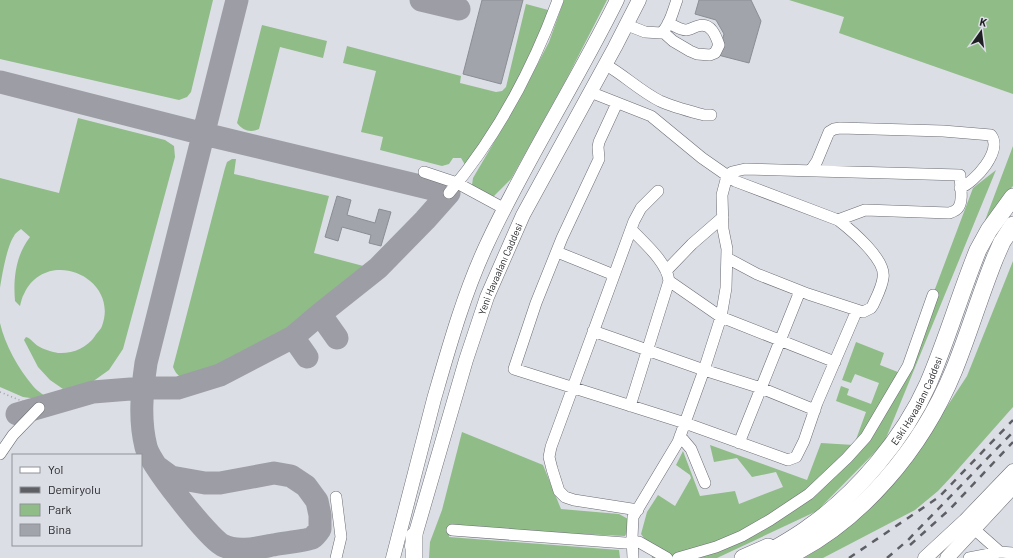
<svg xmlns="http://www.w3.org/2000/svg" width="1013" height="558" viewBox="0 0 1013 558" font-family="Barlow,sans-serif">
  <rect width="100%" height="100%" fill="#dcdee6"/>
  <!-- green -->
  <path fill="#90bc88" d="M 0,0 L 213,0 L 191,92 L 187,97 L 179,100 L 0,59 Z
    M 564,0 L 607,0 L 566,80 L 511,179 L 493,197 L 477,189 L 472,185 L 473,178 L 520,98 L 549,42 Z
    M 789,0 L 1013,0 L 1013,94 L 839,33 L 844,17 Z
    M 526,4 L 552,11 L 531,61 L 467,168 L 461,158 L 453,158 L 449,164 L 442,166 L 380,150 L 383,137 L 361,132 L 376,71 L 343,63 L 347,46 L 461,76 L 460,83 L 496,92 L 502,91 L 506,87 Z
    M 262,25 L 327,41 L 323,58 L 280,47 L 259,129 C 251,133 243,131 237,123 Z
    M 78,118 L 165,140 L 174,146 L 175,157 L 123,349 L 109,370 L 85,387 L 63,389 L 50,380 L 38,367 L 24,340 L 26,337 C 32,339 33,343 38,346 C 42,349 53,352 58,353 C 72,354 87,348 95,336 C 97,333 101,329 102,326 C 120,277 46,246 24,294 C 22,297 21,302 20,306 L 15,301 C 13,278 16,255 30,237 L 21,229 C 19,231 15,233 14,236 C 7,246 2,275 0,288 L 0,178 L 59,193 Z
    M 1013,146 L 1013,186 L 1000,201 L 981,231 Z
    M 232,159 L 236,159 L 234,174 L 329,196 L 314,253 L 371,268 C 347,286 325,305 300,322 C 282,333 201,384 183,378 C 178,376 175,372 173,367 L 225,168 L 227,162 Z
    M 996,170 L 884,443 L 817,511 L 717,558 L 652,558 L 649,545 L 641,534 L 647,512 L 658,495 L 675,506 L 691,478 L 690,475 L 676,465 L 683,451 L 700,496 L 735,491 L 739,504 L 783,487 L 776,472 L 752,477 L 737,458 L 714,462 L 710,445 L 807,480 L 821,443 L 854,445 L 866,412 L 836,401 L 841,386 L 849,389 L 847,395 L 871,404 L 879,383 L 855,374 L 851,383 L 842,380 L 856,342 L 884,353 L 880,365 L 903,374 L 973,188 Z
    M 1013,261 L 1013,407 L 952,476 L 938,491 L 915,510 L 823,558 L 804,558 L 822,547 L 848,526 L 910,463 L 967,376 Z
    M 0,323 C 5,345 18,368 33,386 C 38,392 46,396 52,401 L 23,397 L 0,387 Z
    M 462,432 L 543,465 L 561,509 L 619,514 L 630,520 L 630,527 L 625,536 L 449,528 L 449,537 L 619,550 L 620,558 L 429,558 L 430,542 L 442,510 Z"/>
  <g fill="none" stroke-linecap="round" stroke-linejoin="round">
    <!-- taxiway -->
    <path stroke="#9d9ea5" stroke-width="23" d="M 421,0 L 459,9
      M 0,82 L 204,134 L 449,193 L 425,220 L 378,268 L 320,314 L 337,338
      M 307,357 L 293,337 L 320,314
      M 17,414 L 93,392 L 143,388 L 178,388 L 220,375 L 293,337
      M 156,466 L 171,477 L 205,483 L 220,483 L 274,473 L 291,476 L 306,486 L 317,501 L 320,515 L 320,529 C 318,532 315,536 312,538 C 306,541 281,543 273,545 C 257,548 237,553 222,545 C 207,536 150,464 146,447 C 139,419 142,391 146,363 L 237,0"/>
  </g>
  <!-- building -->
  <path fill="#a2a4ac" stroke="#8b8d94" d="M 482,0 L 523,0 L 501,84 L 463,74 Z
    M 699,0 L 751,0 L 761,21 L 749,63 L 718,55 L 724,34 L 716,20 L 695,14 Z
    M 337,196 L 351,200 L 347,215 L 375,223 L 379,209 L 391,212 L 381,246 L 369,243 L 371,235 L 342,227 L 338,241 L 325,237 Z"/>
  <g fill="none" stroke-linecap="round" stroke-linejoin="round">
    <defs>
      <path id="minor" d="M 627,25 L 645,32 L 661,33 C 670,26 673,10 677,0
        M 663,32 L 673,41 L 690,51 L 697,54 L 710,55 L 715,53 L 719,45 C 716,36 711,22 698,26 C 694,27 690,30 686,30 C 680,30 673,25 668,23
        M 606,65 C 624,75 640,91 660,101 C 673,107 689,111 704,115 L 711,115
        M 590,92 L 651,116 L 702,158 L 735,181 L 838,220 C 851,230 887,260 883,278 C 882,287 877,296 873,305 L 871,308 L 863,312 L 808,294 L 757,274 L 727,258
        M 617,103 L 599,142 L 598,147 L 599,159 L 562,238 L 536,303 L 514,369 L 685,423 L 788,460 L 796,457 L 804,441 L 817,403 L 857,310
        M 811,170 L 817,161 L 829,132 L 834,129 L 840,128 L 943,131 L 991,135 C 1003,151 975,182 960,188
        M 424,172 L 457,183 L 505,209
        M 449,193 C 496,137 533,68 558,0
        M 557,252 L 614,275
        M 666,271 L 692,244 L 723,217
        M 669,281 L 721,317 L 835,362
        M 593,331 L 704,370 L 761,388 L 815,410
        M 630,406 L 669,281 C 667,262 644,243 631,229
        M 680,436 L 691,449 L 705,483
        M 739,443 L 800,291
        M 0,454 L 13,435 L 39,408
        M 638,510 L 574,500 L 565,497 L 559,491 L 552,469 L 549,457 L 551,447 L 634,221 L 641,208 L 658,191
        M 974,529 L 1000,552
        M 452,530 L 625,543 L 639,542 L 667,558
        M 336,558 L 341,537 L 336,497
        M 633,558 L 632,538 L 633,517 L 678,442 L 704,370 L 721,317 L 726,288 L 727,249 L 723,229 L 722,195 L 727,176 L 732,172 L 745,169 L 960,175 C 960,184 964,201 958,208 C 956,211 952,212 949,213 L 865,210 L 838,220
        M 678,558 L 716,547 L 742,536 L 770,520 L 809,494 L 847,458 L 866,437 L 908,366 L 933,295
        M 969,558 L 1000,552 L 1013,553"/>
      <g id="major">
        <path id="s1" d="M 412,546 L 466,360 L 487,297 L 523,215 L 615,47 L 639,0"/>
        <path d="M 393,558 C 407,505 420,452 434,399 C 449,347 464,293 487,244 C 526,160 576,83 617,0"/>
        <path d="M 925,558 L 965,521 L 1013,471"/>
        <path d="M 947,558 L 1013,487"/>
      </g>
      <g id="highway">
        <path d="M 414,558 L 414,536"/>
        <path d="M 743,558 L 768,547"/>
        <path id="s2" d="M 759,558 C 776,548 793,539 808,528 C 857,494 904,438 928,384 C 947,340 960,294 978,250 L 989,230 L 1013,197"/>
        <path d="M 784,558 C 861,522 922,448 954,370 C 969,333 980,295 995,258 L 1002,242 L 1013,225"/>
      </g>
    </defs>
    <!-- minor casing -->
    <use href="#minor" stroke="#6b6d74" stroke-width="12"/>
    <!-- major casing -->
    <use href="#major" stroke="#6b6d74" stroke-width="15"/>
    <!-- highway casing -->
    <use href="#highway" stroke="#6b6d74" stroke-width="18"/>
    <!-- path -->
    <path stroke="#9e9fa6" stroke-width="1.5" stroke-dasharray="1 3" stroke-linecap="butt" d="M 0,392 L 29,404"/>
    <!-- minor -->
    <use href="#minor" stroke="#fff" stroke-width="11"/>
    <!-- major -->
    <use href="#major" stroke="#fff" stroke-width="14"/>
    <!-- highway -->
    <use href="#highway" stroke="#fff" stroke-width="17"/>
    <!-- rail -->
    <path stroke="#5e5f64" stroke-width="2.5" stroke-dasharray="7 7" stroke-linecap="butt" d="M 910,545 L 950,509 L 1013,442
      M 849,558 L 939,497 L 1013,420
      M 887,558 L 908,540 L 1013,432"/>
  </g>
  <g text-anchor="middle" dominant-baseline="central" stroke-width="4" stroke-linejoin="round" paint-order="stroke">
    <!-- street labels -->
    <g font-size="10" fill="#1f2023" stroke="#dcdee6">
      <text stroke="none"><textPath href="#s1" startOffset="291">Yeni Havaalanı Caddesi</textPath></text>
      <text stroke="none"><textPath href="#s2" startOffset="227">Eski Havaalanı Caddesi</textPath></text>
    </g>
  </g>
  <!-- legend -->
  <rect x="12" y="454" width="130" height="92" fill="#dcdee6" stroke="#909298"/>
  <rect x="20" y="467" width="20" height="6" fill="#ffffff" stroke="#909298"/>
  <text x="48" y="474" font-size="12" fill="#1f2023">Yol</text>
  <rect x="20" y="487" width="20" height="6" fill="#5e5f64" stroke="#909298"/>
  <text x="48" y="494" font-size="12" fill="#1f2023">Demiryolu</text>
  <rect x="20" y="504" width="20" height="12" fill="#90bc88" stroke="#909298"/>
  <text x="48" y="514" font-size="12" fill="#1f2023">Park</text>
  <rect x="20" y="524" width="20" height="12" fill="#a2a4ac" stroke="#909298"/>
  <text x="48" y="534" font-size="12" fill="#1f2023">Bina</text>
  <!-- north arrow -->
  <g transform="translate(981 32) rotate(14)" stroke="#dcdee6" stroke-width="3" paint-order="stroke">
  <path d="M0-3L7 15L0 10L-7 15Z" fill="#1f2023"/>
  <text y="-6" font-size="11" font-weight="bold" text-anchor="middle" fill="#1f2023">K</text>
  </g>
</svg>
